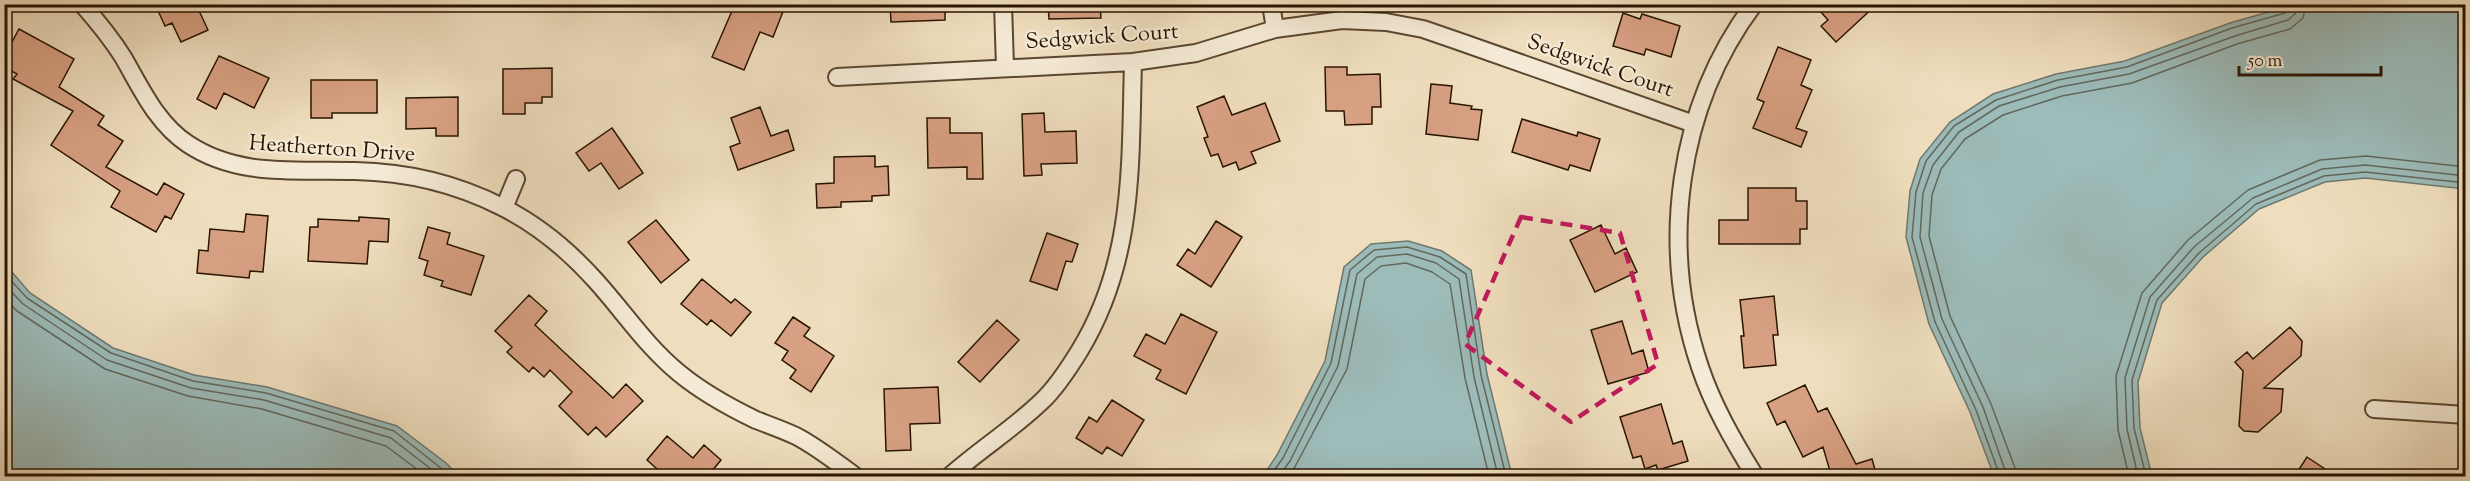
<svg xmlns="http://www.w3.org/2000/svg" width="2470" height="481" viewBox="0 0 2470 481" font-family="'Sorts Mill Goudy',serif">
  <rect width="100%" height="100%" fill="#efdebe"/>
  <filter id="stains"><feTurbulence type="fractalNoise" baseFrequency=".00333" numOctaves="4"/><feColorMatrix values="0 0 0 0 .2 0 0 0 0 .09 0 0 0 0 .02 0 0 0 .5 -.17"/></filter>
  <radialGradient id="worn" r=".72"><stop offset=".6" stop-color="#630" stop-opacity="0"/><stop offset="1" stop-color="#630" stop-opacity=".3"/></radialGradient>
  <!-- water -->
  <path fill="#9cbbb9" stroke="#6e796f" stroke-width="1.5" d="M 2348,4 L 2465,5 L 2465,189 L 2365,178 L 2325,182 L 2259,209 L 2203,257 L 2162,303 L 2138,382 L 2140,428 L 2152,476 L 1994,476 L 1970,412 L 1929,324 L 1906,237 L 1910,191 L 1920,159 L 1950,122 L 1993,94 L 2056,74 L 2125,61 L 2230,23 L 2286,7 Z
    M 1408,241 L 1442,251 L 1471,270 L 1487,374 L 1512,476 L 1263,476 L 1277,455 L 1325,361 L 1344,267 L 1371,244 Z
    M 5,264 L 30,293 L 113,348 L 194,375 L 267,387 L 397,426 L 446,463 L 459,476 L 5,476 Z"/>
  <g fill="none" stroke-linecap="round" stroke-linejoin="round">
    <!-- shore -->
    <path stroke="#62685c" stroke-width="1.5" d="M 4,273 L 27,298 L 111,353 L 193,381 L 266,393 L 394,431 L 451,476
      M 4,284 L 23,304 L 107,360 L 191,388 L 264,400 L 391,438 L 440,476
      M 4,298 L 17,311 L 105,369 L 188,396 L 262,409 L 386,446 L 426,476
      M 1270,476 L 1283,458 L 1331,363 L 1350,270 L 1374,250 L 1407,247 L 1440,257 L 1466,274 L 1481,375 L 1506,476
      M 1279,476 L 1290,461 L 1338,366 L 1357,274 L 1377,257 L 1407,254 L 1436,263 L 1459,279 L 1474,377 L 1498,476
      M 1290,476 L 1347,369 L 1365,279 L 1381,266 L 1406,263 L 1432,272 L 1450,284 L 1465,378 L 1489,476
      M 2000,476 L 1976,410 L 1935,322 L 1912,237 L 1916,192 L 1926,161 L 1954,126 L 1996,100 L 2058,80 L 2127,67 L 2232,28 L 2285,13 L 2288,10 L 2289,4
      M 2007,476 L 1983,407 L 1942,319 L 1920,237 L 1923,193 L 1933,165 L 1959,132 L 1999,106 L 2060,87 L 2129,74 L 2235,36 L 2288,20 L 2295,14 L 2297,4
      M 2016,476 L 2015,468 L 1991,404 L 1950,316 L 1929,236 L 1932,195 L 1941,169 L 1965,139 L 2003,115 L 2062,96 L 2132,83 L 2237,44 L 2290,29 L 2303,18 L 2306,4
      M 2129,476 L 2118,430 L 2116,376 L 2142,293 L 2188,240 L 2248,190 L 2320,160 L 2366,156 L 2466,167
      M 2138,476 L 2127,429 L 2125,378 L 2150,297 L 2194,247 L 2253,198 L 2322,169 L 2365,165 L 2466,176
      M 2146,476 L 2134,428 L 2132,380 L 2157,300 L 2199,253 L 2256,204 L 2324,176 L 2365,172 L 2466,183"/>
  </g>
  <!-- building -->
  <path fill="#d8a083" stroke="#281500" stroke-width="1.5" d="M 155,4 L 196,4 L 208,30 L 181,42 L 172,23 L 165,26 Z
    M 735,4 L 786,4 L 773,37 L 760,32 L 744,70 L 712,57 Z
    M 890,4 L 945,4 L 945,20 L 891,22 Z
    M 1048,4 L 1100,4 L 1101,18 L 1049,19 Z
    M 1814,4 L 1877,4 L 1836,42 L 1821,26 L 1828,20 Z
    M 1623,13 L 1640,19 L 1642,14 L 1680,26 L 1671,57 L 1646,49 L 1644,55 L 1613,46 Z
    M 19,29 L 74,59 L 59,87 L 104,116 L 98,125 L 123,141 L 106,167 L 157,195 L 164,183 L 184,194 L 171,219 L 165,216 L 156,232 L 111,207 L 120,191 L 51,145 L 73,111 L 13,79 L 17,74 L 4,67 L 4,57 Z
    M 1778,47 L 1811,60 L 1801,85 L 1812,90 L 1796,128 L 1807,132 L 1801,147 L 1753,128 L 1764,102 L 1757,99 Z
    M 219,56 L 269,78 L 254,108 L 224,93 L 216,109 L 197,99 Z
    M 1325,67 L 1347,67 L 1347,75 L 1380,74 L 1381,107 L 1372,107 L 1372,124 L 1345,125 L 1344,111 L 1326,111 Z
    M 552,68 L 552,97 L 542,97 L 542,103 L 525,103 L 525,114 L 503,114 L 503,69 Z
    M 311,80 L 377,80 L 377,113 L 332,113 L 332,118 L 311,118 Z
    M 1431,84 L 1452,86 L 1450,103 L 1472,106 L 1471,109 L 1482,110 L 1478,140 L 1426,134 Z
    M 1224,96 L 1232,115 L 1265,103 L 1280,141 L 1251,152 L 1256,163 L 1239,170 L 1236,162 L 1223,167 L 1218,154 L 1211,156 L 1204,138 L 1208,137 L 1197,107 Z
    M 458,97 L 458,136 L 436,136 L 436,128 L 406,129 L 406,98 Z
    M 760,107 L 771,136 L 788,130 L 794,150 L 738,170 L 730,147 L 740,143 L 731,118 Z
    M 1044,113 L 1045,132 L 1076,131 L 1077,163 L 1041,164 L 1042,175 L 1024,176 L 1022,114 Z
    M 927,118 L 950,118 L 950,133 L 982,133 L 983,179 L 967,179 L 967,167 L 928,168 Z
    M 1522,119 L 1577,136 L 1578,132 L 1600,139 L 1590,171 L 1570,165 L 1568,170 L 1512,152 Z
    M 612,128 L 643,173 L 619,189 L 601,163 L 589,171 L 576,153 Z
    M 875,156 L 875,167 L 888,166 L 889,195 L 872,196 L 872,201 L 841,202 L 841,207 L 817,208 L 816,184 L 834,183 L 834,157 Z
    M 1748,188 L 1796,188 L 1796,201 L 1807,201 L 1807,229 L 1800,229 L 1800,244 L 1719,244 L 1719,220 L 1748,220 Z
    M 246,214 L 268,216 L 263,272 L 250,271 L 249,278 L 197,273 L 199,250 L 208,251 L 210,229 L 244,232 Z
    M 359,217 L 389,219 L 388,242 L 369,241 L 367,264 L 308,261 L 310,227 L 318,227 L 318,219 L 359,221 Z
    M 656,220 L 689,260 L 661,283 L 628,242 Z
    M 1216,221 L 1242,237 L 1211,287 L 1177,265 L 1188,249 L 1195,254 Z
    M 1601,225 L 1615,254 L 1626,248 L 1637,272 L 1595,292 L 1570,240 Z
    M 428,227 L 450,233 L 447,244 L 484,256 L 471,295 L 441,286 L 443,281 L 424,275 L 428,261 L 419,258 Z
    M 1047,233 L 1078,244 L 1072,262 L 1066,261 L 1057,290 L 1030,281 Z
    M 702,279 L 731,303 L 735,299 L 751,312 L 731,336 L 711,320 L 707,325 L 681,304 Z
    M 529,295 L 547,311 L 535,325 L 613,398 L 626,384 L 643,401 L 606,437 L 596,427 L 588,435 L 559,406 L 572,392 L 550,370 L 544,377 L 533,367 L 529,372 L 507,352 L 512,347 L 495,331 Z
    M 1774,296 L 1778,335 L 1773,335 L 1776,365 L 1744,368 L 1741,336 L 1744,336 L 1740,300 Z
    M 1181,314 L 1217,332 L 1186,394 L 1156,379 L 1161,370 L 1134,356 L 1146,334 L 1165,344 Z
    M 793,317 L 810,328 L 804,336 L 834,356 L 811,392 L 790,378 L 796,370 L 782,360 L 788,351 L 775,343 Z
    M 997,320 L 1019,340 L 980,382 L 958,362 Z
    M 1622,321 L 1632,354 L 1643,350 L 1649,372 L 1608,384 L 1591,330 Z
    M 2290,327 L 2302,341 L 2301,356 L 2264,388 L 2283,389 L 2281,412 L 2258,432 L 2244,431 L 2239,426 L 2243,371 L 2235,362 L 2247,352 L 2253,359 Z
    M 1805,385 L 1818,412 L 1827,408 L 1856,464 L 1872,459 L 1877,477 L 1828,477 L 1828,472 L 1830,471 L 1823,447 L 1803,457 L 1785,421 L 1777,425 L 1767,403 Z
    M 938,387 L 940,423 L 910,424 L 911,450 L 886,451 L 884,389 Z
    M 1112,400 L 1144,420 L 1122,456 L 1107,447 L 1102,454 L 1076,438 L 1089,417 L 1097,422 Z
    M 1661,404 L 1673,444 L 1682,441 L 1688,461 L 1658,470 L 1656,465 L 1645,469 L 1641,456 L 1633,458 L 1620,417 Z
    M 667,436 L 693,458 L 704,445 L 721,460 L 707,477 L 666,477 L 647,460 Z
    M 2307,457 L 2337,477 L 2294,477 Z"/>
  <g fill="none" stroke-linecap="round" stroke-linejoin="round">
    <defs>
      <path id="minor" d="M 82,4 C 97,21 111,38 123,57 C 141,88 157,124 188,144 C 239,178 298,169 355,171 C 406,172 457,184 502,207 C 538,225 570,252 596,281 C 624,312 646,346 679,373 C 702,392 729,407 756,420 C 769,425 783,430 796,436 C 817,447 836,462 855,476
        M 1003,4 L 1005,67
        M 1271,4 L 1275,29
        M 1754,4 C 1677,107 1659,246 1700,367 C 1713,406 1734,442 1755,476
        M 837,77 L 1133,62 L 1196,53 L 1275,29 L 1342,20 L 1386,22 L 1423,29 L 1455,40 L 1694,124
        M 504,208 L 516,179
        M 2374,409 L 2466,415
        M 950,476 C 979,450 1013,429 1042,401 C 1057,387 1069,368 1080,350 C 1135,259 1130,164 1133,62"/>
    </defs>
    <!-- minor casing -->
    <use href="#minor" stroke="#5a4730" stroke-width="20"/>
    <!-- minor -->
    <use href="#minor" stroke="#f5ead5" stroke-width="16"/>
  </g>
  <!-- marked area -->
  <path fill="none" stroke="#c2185b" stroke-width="4.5" stroke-dasharray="12 8" stroke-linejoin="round" d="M 1521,217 L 1620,233 L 1658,364 L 1571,422 L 1465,344 Z"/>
  <g text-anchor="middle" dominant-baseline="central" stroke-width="4.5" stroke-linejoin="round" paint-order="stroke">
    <!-- street labels -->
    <g font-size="22" fill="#281500" stroke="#f5ead5">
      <text transform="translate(1102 38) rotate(-4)">Sedgwick Court</text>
      <text transform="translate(1600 67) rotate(19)">Sedgwick Court</text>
      <text transform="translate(332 150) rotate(4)">Heatherton Drive</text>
    </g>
  </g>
  <!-- margin -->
  <rect width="2470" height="481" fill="none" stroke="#efdebe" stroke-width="24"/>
  <rect x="6" y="6" width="2458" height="469" fill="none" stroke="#281500" stroke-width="3"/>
  <rect x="12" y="12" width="2446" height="457" fill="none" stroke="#281500" stroke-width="1.5"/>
  <!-- scale -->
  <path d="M2239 66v9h142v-9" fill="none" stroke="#281500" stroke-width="3"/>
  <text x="2248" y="66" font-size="18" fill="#281500" stroke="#f5ead5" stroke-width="4.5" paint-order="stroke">50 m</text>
  <rect width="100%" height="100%" filter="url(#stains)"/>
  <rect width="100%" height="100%" fill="url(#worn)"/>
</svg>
